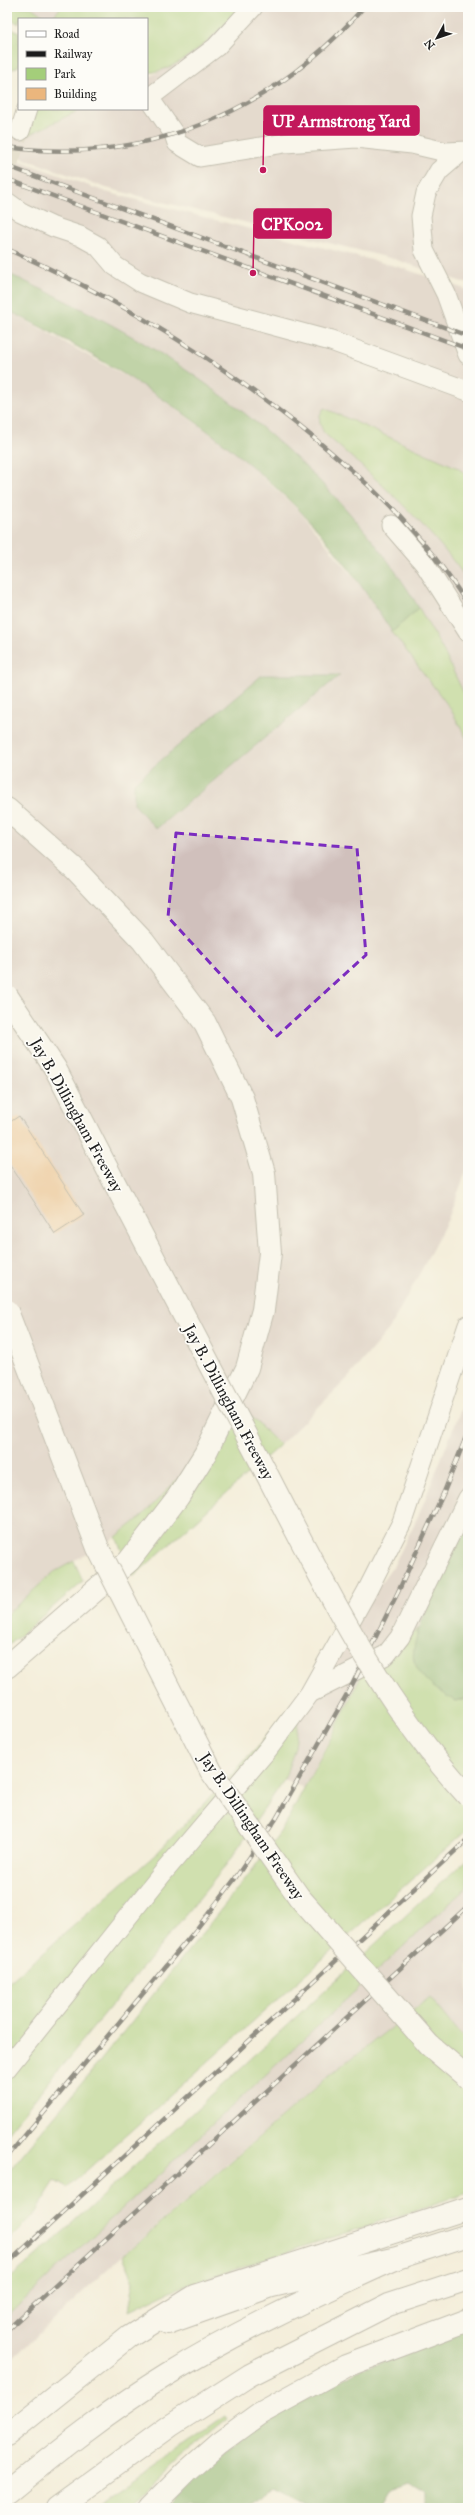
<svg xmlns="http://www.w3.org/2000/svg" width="475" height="2515" viewBox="0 0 475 2515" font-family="'IM FELL Great Primer',serif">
  <rect width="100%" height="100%" fill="#fdfcf7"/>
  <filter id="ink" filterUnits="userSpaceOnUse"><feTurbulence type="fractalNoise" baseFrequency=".025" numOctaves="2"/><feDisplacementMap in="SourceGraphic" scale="8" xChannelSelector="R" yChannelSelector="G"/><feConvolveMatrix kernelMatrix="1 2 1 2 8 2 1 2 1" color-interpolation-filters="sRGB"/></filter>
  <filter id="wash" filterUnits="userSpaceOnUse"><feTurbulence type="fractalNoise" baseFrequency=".012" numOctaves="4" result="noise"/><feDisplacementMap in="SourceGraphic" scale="16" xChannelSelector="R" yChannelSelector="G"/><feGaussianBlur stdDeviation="0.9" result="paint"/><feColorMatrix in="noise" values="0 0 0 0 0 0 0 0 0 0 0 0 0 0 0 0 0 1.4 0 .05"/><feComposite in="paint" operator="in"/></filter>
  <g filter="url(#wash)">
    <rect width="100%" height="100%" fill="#f4eedb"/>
    <!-- industrial -->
    <path fill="#d0c0bc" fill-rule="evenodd" d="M 31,7 L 61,7 L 50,19 Z
      M 242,7 L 468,7 L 468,284 L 394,259 L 106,188 L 8,153 L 11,137 L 24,137 L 82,109 L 147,109 L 147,78 L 182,59 Z
      M 7,156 L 106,192 L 399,267 L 468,290 L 468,702 L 444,652 L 413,598 L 370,537 L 320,483 L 255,422 L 181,366 L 116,327 L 7,273 Z
      M 7,310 L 146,388 L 236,452 L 300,512 L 364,590 L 392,632 L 450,708 L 468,741 L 468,1166 L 448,1219 L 422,1269 L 389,1329 L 348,1378 L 280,1445 L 245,1410 L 141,1517 L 111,1540 L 54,1572 L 7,1614 ZM 262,675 L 339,676 L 156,829 Z
      M 468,1391 L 468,1525 L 437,1585 L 418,1628 L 398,1652 L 362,1673 L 304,1788 L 284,1780 L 290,1764 L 301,1694 L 394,1565 L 420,1512 Z
      M 468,1886 L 468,2043 L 429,1997 L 324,2080 L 238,2154 L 104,2272 L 7,2364 L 7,2316 Z"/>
    <!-- green -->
    <path fill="#a4ce7a" stroke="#60754b" d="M 7,7 L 31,7 L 48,19 L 19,19 L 19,24 L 7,17 Z
      M 61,7 L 242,7 C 217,32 184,70 147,73 L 147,19 L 51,19 Z
      M 7,26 L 19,33 L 19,66 L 7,72 Z
      M 34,109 L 82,109 L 24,137 Z
      M 324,408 L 458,468 L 468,476 L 468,581 C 427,522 377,480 324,433 C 319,423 317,417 324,408 Z
      M 419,608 L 444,652 L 468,702 L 468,741 L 450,708 L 392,632 Z
      M 245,1410 L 280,1445 L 133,1577 L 116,1537 L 141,1517 Z
      M 74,1561 L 83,1581 L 7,1647 L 7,1614 L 54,1572 Z
      M 418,1628 L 414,1660 L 455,1701 L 468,1697 L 468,1829 L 67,2188 L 55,2181 L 32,2217 L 7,2242 L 7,2173 L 101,2060 L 250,1873 L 283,1828 L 335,1730 L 362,1673 L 398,1652 Z
      M 301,1694 L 295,1748 L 284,1780 L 224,1868 L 7,2133 L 7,1984 L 157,1853 L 253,1752 Z
      M 468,1858 L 468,1886 L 7,2316 L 7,2281 L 73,2223 Z
      M 430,1997 L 468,2043 L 468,2193 L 216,2275 L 171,2291 L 129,2311 L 134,2281 L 123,2256 L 324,2080 Z
      M 225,2416 L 227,2419 L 197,2443 L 129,2508 L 94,2508 Z"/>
    <!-- forest -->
    <path fill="#83b16a" stroke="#506643" d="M 7,273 C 66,300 126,330 180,366 C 271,426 364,514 419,608 L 392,632 C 365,590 335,547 300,511 C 218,428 111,361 7,310 Z
      M 262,675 L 340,675 L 156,829 L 134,804 L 134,783 Z
      M 468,1525 L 468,1697 L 455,1701 C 438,1691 421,1681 414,1661 C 407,1638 455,1548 468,1525 Z
      M 468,2328 L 468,2508 L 426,2508 L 426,2493 L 408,2482 L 389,2489 L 378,2508 L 310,2508 L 269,2487 L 247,2508 L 168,2508 L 182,2491 L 223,2452 L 262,2425 L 357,2371 Z"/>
    <g id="blocks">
      <!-- building -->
      <path fill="#ebb67d" d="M 19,1116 L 84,1215 L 55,1234 L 7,1160 L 7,1124 Z"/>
    </g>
  </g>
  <g filter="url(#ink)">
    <use href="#blocks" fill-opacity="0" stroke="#88857c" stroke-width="1"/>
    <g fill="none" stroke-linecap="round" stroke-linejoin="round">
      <!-- minor-tunnel -->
      <path stroke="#d4cebe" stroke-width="19" stroke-dasharray="19 10" stroke-linecap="butt" d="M 7,167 L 20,131"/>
      <defs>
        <path id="minor" d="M 147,95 L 174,134 L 177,143 L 200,157 L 285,143 L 356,138 L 412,144 L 446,152 L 468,151
          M 150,97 L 216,47 L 253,7
          M 20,131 L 27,109
          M 461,152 L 439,171 L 426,193 L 421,216 L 424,250 L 446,294 L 468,355
          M 7,202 L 21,212 L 53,227 L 80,236 L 98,246 L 115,266 L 140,282 L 190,303 L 331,341 L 468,391
          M 391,525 L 424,563 L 468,632
          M 310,1693 L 386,1655 L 400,1637 L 468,1498
          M 7,2068 L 162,1874 L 268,1749 L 310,1693 L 366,1593 L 402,1522 L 468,1325"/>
        <path id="highway" d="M 7,809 L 75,869 L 143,941 L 205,1023 L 242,1098 L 264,1173 L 270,1253 L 263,1310 L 247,1368 L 205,1454 L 178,1497 L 129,1561 L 7,1667
          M 168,2323 L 272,2286 L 397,2258 L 468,2235
          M 7,2435 L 129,2337 L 195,2296 L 468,2208
          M 7,2493 C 58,2451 111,2409 168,2374 C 241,2329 319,2294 397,2258
          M 57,2508 L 170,2426 L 250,2375 L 388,2305 L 468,2279
          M 150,2508 L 186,2472 L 219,2443 L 259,2414 L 346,2366 L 468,2320"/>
      </defs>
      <!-- minor casing -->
      <use href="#minor" stroke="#88857c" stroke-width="21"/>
      <!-- highway casing -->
      <use href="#highway" stroke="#88857c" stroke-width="24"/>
      <!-- minor -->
      <use href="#minor" stroke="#fff" stroke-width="19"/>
      <!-- highway -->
      <use href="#highway" stroke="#fff" stroke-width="22"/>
      <defs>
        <path id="rail" d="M 7,147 C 146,166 273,112 364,7
          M 7,166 L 468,336
          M 7,179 L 468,349
          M 7,249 C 109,294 202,350 289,418 C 360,474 420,528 468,605
          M 7,2157 L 195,1931 L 234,1880 L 276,1819 L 352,1685 L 398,1592 L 444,1492 L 468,1432
          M 7,2264 L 468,1839
          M 7,2330 L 468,1906"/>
      </defs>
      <!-- rail casing -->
      <use href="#rail" stroke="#1c1c1c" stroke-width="4.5"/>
      <!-- rail -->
      <use href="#rail" stroke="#fdfcf7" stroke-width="3" stroke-dasharray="9" stroke-linecap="butt"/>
      <defs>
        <path id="highway-bridge" d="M 7,996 L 55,1068 C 122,1198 190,1327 258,1457 C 319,1574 377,1698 468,1796
          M 7,1311 L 98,1548 L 211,1771 L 299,1897 L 429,2045 L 468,2078"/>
      </defs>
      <!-- highway-bridge casing -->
      <use href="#highway-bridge" stroke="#88857c" stroke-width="24" stroke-linecap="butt"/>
      <!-- highway-bridge -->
      <use href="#highway-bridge" stroke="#fff" stroke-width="22"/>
    </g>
  </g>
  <!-- marked area -->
  <path d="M0 0H475V2515H0ZM 176,833 L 357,848 L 366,955 L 277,1036 L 168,917 Z" fill="#f4eedb" fill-opacity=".55" fill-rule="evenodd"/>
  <path fill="none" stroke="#7b2cbf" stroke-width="3" stroke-dasharray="8 5" stroke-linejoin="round" d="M 176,833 L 357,848 L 366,955 L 277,1036 L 168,917 Z"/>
  <g text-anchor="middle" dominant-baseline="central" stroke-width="3.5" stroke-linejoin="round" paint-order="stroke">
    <!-- street labels -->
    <g font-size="16" fill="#1c1c1c" stroke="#fdfcf7">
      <text transform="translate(77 1115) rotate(61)">Jay B. Dillingham Freeway</text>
      <text transform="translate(229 1402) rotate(62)">Jay B. Dillingham Freeway</text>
      <text transform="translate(252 1826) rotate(56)">Jay B. Dillingham Freeway</text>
    </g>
  </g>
  <!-- callouts -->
  <path fill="none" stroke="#c2185b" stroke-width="1.5" d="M263 170L264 121M253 273L254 224"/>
  <g fill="#c2185b" stroke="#fdfcf7" stroke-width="1.5">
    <circle cx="263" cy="170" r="4"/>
    <circle cx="253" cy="273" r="4"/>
  </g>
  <g fill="#c2185b" stroke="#c2185b" stroke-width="1.5">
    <rect x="264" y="106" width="155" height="29" rx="4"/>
    <rect x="254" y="209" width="77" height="29" rx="4"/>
  </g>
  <g font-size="17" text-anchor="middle" font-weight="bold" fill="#fff">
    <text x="341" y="127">UP Armstrong Yard</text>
    <text x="292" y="230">CPK002</text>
  </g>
  <!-- margin -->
  <rect width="475" height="2515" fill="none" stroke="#fdfcf7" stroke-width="24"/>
  <!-- legend -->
  <rect x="18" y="18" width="130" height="92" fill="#fdfcf7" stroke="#a3a29f"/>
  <rect x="26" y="31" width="20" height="6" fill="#ffffff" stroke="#a3a29f"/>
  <text x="54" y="38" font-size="12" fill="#1c1c1c">Road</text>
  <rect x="26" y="51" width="20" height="6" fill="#1c1c1c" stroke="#a3a29f"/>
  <text x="54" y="58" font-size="12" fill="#1c1c1c">Railway</text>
  <rect x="26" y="68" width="20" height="12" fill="#a4ce7a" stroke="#a3a29f"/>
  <text x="54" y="78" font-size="12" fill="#1c1c1c">Park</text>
  <rect x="26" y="88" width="20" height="12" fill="#ebb67d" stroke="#a3a29f"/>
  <text x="54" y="98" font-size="12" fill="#1c1c1c">Building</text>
  <!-- north arrow -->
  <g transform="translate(437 38) rotate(230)" stroke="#fdfcf7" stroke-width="3" paint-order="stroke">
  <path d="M0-3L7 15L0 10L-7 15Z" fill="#1c1c1c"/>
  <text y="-6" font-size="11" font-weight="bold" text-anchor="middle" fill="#1c1c1c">N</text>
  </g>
</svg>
